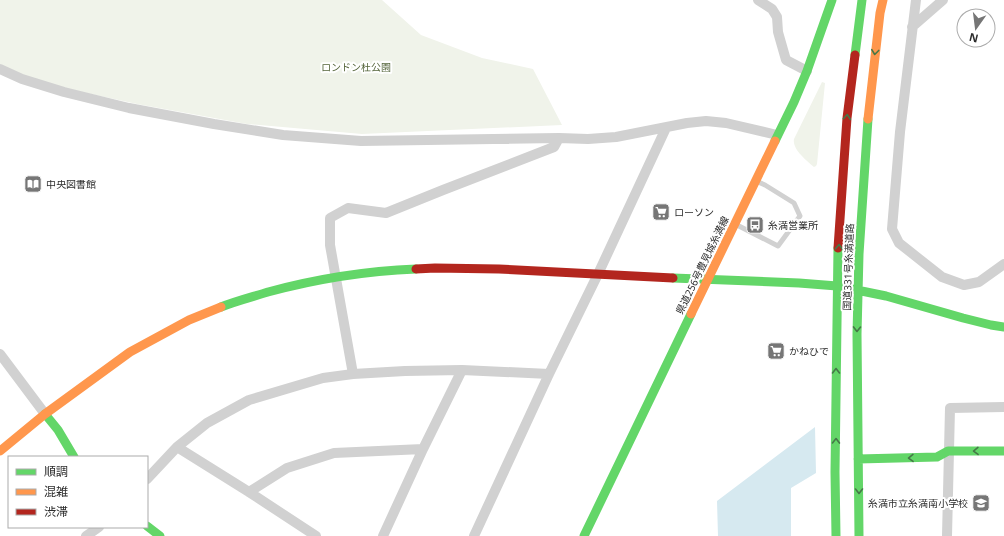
<svg xmlns="http://www.w3.org/2000/svg" width="1004" height="536" viewBox="0 0 1004 536" font-family="'Noto Sans','Noto Sans JP',sans-serif">
  <rect width="100%" height="100%" fill="#fff"/>
  <!-- green -->
  <path fill="#f0f3ea" d="M 0,0 L 382,0 L 421,35 L 482,58 L 533,69 L 562,125 L 362,134 L 247,124 L 137,104 L 59,87 L 24,76 L 0,65 Z
    M 822,82 L 825,83 L 817,164 L 816,166 L 814,167 C 806,160 792,149 794,139 Z"/>
  <!-- water -->
  <path fill="#d6e9f0" d="M 815,427 L 816,473 L 791,488 L 791,536 L 718,536 L 717,501 Z"/>
  <g fill="none" stroke-linecap="round" stroke-linejoin="round">
    <!-- lane -->
    <path stroke="#d1d1d1" stroke-width="5" d="M 735,224 L 778,246 L 800,216 L 794,203 L 765,185 L 756,181"/>
    <!-- street -->
    <path stroke="#d1d1d1" stroke-width="10" d="M 758,0 L 772,9 L 777,17 L 778,32 L 786,60 L 807,71
      M 916,0 L 900,132 L 892,229 L 899,243 L 942,277 L 964,285 L 979,282 L 1004,264
      M 912,27 L 943,0
      M 0,69 L 22,79 L 64,92 L 129,108 L 214,124 L 283,135 L 361,141 L 559,138 L 588,139 L 616,137 L 687,123 L 706,121 L 726,123 L 777,135
      M 0,354 L 45,414
      M 353,374 L 330,245 L 330,218 L 348,208 L 386,213 L 443,190 L 554,147 L 559,138
      M 177,447 L 249,492 L 316,536
      M 147,479 L 177,447 L 207,423 L 249,400 L 323,378 L 353,374 L 405,371 L 462,370 L 549,374
      M 249,492 L 287,468 L 334,453 L 423,449
      M 86,536 L 99,527
      M 383,536 L 423,449 L 462,370
      M 474,536 L 549,374 L 598,274 L 666,128
      M 947,536 L 950,408 L 1004,407"/>
    <!-- fast -->
    <path stroke="#63d668" stroke-width="9" d="M 855,55 L 862,0
      M 775,141 L 794,102 L 807,71 L 832,0
      M 673,278 L 799,283 L 837,286 L 886,296 L 963,318 L 991,325 L 1004,327
      M 221,307 C 236,301 252,297 268,292 C 316,279 366,271 416,269
      M 45,414 L 58,430 L 74,457
      M 858,459 L 937,457 L 948,451 L 1004,451
      M 147,526 L 160,536
      M 584,536 L 691,314
      M 836,536 L 835,472 L 838,248
      M 859,536 L 857,334 L 859,254 L 868,119"/>
    <!-- slow -->
    <path stroke="#ff974d" stroke-width="9" d="M 868,119 L 880,13 L 883,0
      M 691,314 L 775,141
      M 0,451 L 45,414 L 130,352 L 189,320 L 221,307"/>
    <!-- jam -->
    <path stroke="#b3261e" stroke-width="9" d="M 838,248 L 847,118 L 855,55
      M 416,269 L 435,268 L 499,269 L 673,278"/>
  </g>
  <!-- one-way arrows -->
  <defs><path id="oneway-chevron" d="M-2-3.5L2.5 0L-2 3.5" fill="none" stroke-width="1.6" stroke-linecap="round" stroke-linejoin="round"/></defs>
  <g stroke="#457847">
    <use href="#oneway-chevron" transform="translate(875 52) rotate(97)"/>
    <use href="#oneway-chevron" transform="translate(847 117) rotate(-85)"/>
    <use href="#oneway-chevron" transform="translate(839 247) rotate(-87)"/>
    <use href="#oneway-chevron" transform="translate(857 329) rotate(91)"/>
    <use href="#oneway-chevron" transform="translate(836 371) rotate(-90)"/>
    <use href="#oneway-chevron" transform="translate(836 441) rotate(-89)"/>
    <use href="#oneway-chevron" transform="translate(976 451) rotate(179)"/>
    <use href="#oneway-chevron" transform="translate(911 458) rotate(179)"/>
    <use href="#oneway-chevron" transform="translate(859 491) rotate(90)"/>
  </g>
  <!-- icons -->
  <defs>
    <symbol id="library-square" viewBox="-11 -11 22 22"><rect x="-9" y="-9" width="18" height="18" rx="4" fill="#767676" stroke="#fff"/><path d="M-6-4Q-3-5.5-.7-3.5V5Q-3 3-6 4ZM6-4Q3-5.5 .7-3.5V5Q3 3 6 4Z" fill="#fff"/></symbol>
    <symbol id="supermarket-square" viewBox="-11 -11 22 22"><rect x="-9" y="-9" width="18" height="18" rx="4" fill="#767676" stroke="#fff"/><path d="M-6-5.5h2.5l.6 2H6L4.5 2H-2.5L-4.4-4H-6ZM-1.5 3.2a1.3 1.3 0 1 0 .1 0ZM3 3.2a1.3 1.3 0 1 0 .1 0Z" fill="#fff"/></symbol>
    <symbol id="bus-square" viewBox="-11 -11 22 22"><rect x="-9" y="-9" width="18" height="18" rx="4" fill="#767676" stroke="#fff"/><path d="M-5-6H5V4H4V6H2V4H-2V6H-4V4H-5ZM-3.5-4V0h7V-4ZM-3.5 1.2v1.5H-2V1.2ZM2 1.2v1.5H3.5V1.2Z" fill="#fff"/></symbol>
    <symbol id="school-square" viewBox="-11 -11 22 22"><rect x="-9" y="-9" width="18" height="18" rx="4" fill="#767676" stroke="#fff"/><path d="M0-5L7-2L0 1L-7-2ZM-4 1L0 2.5L4 1V4Q0 6-4 4Z" fill="#fff"/></symbol>
  </defs>
  <g fill-rule="evenodd">
    <use href="#library-square" x="23" y="174" width="20" height="20"/>
    <use href="#supermarket-square" x="651" y="202" width="20" height="20"/>
    <use href="#bus-square" x="745" y="215" width="20" height="20"/>
    <use href="#supermarket-square" x="766" y="341" width="20" height="20"/>
    <use href="#school-square" x="971" y="493" width="20" height="20"/>
  </g>
  <g text-anchor="middle" dominant-baseline="central" stroke-width="4" stroke-linejoin="round" paint-order="stroke">
    <!-- park labels -->
    <g font-size="10" fill="#55653b" stroke="#fff">
      <text x="356" y="67">ロンドン杜公園</text>
    </g>
    <!-- poi labels -->
    <g font-size="10" fill="#2c2c2c" stroke="#fff" text-anchor="start">
      <text x="46" y="184">中央図書館</text>
      <text x="674" y="212">ローソン</text>
      <text x="768" y="225">糸満営業所</text>
      <text x="789" y="351">かねひで</text>
      <text x="968" y="503" text-anchor="end">糸満市立糸満南小学校</text>
    </g>
    <!-- street labels -->
    <g font-size="10" fill="#2c2c2c" stroke="#fff">
      <text transform="translate(702 265) rotate(-64)">県道256号豊見城糸満線</text>
      <text transform="translate(848 267) rotate(-88)">国道331号糸満道路</text>
    </g>
  </g>
  <!-- legend -->
  <rect x="8" y="456" width="140" height="72" fill="#ffffff" stroke="#ababab"/>
  <rect x="16" y="469" width="20" height="6" fill="#63d668" stroke="#ababab"/>
  <text x="44" y="476" font-size="12" fill="#2c2c2c">順調</text>
  <rect x="16" y="489" width="20" height="6" fill="#ff974d" stroke="#ababab"/>
  <text x="44" y="496" font-size="12" fill="#2c2c2c">混雑</text>
  <rect x="16" y="509" width="20" height="6" fill="#b3261e" stroke="#ababab"/>
  <text x="44" y="516" font-size="12" fill="#2c2c2c">渋滞</text>
  <!-- north arrow -->
  <g transform="translate(976 28) rotate(194)"><circle r="19" fill="#ffffff" stroke="#ababab"/>
  <path d="M0-3L7 15L0 10L-7 15Z" fill="#767676"/>
  <text y="-6" font-size="11" font-weight="bold" text-anchor="middle" fill="#2c2c2c">N</text>
  </g>
</svg>
